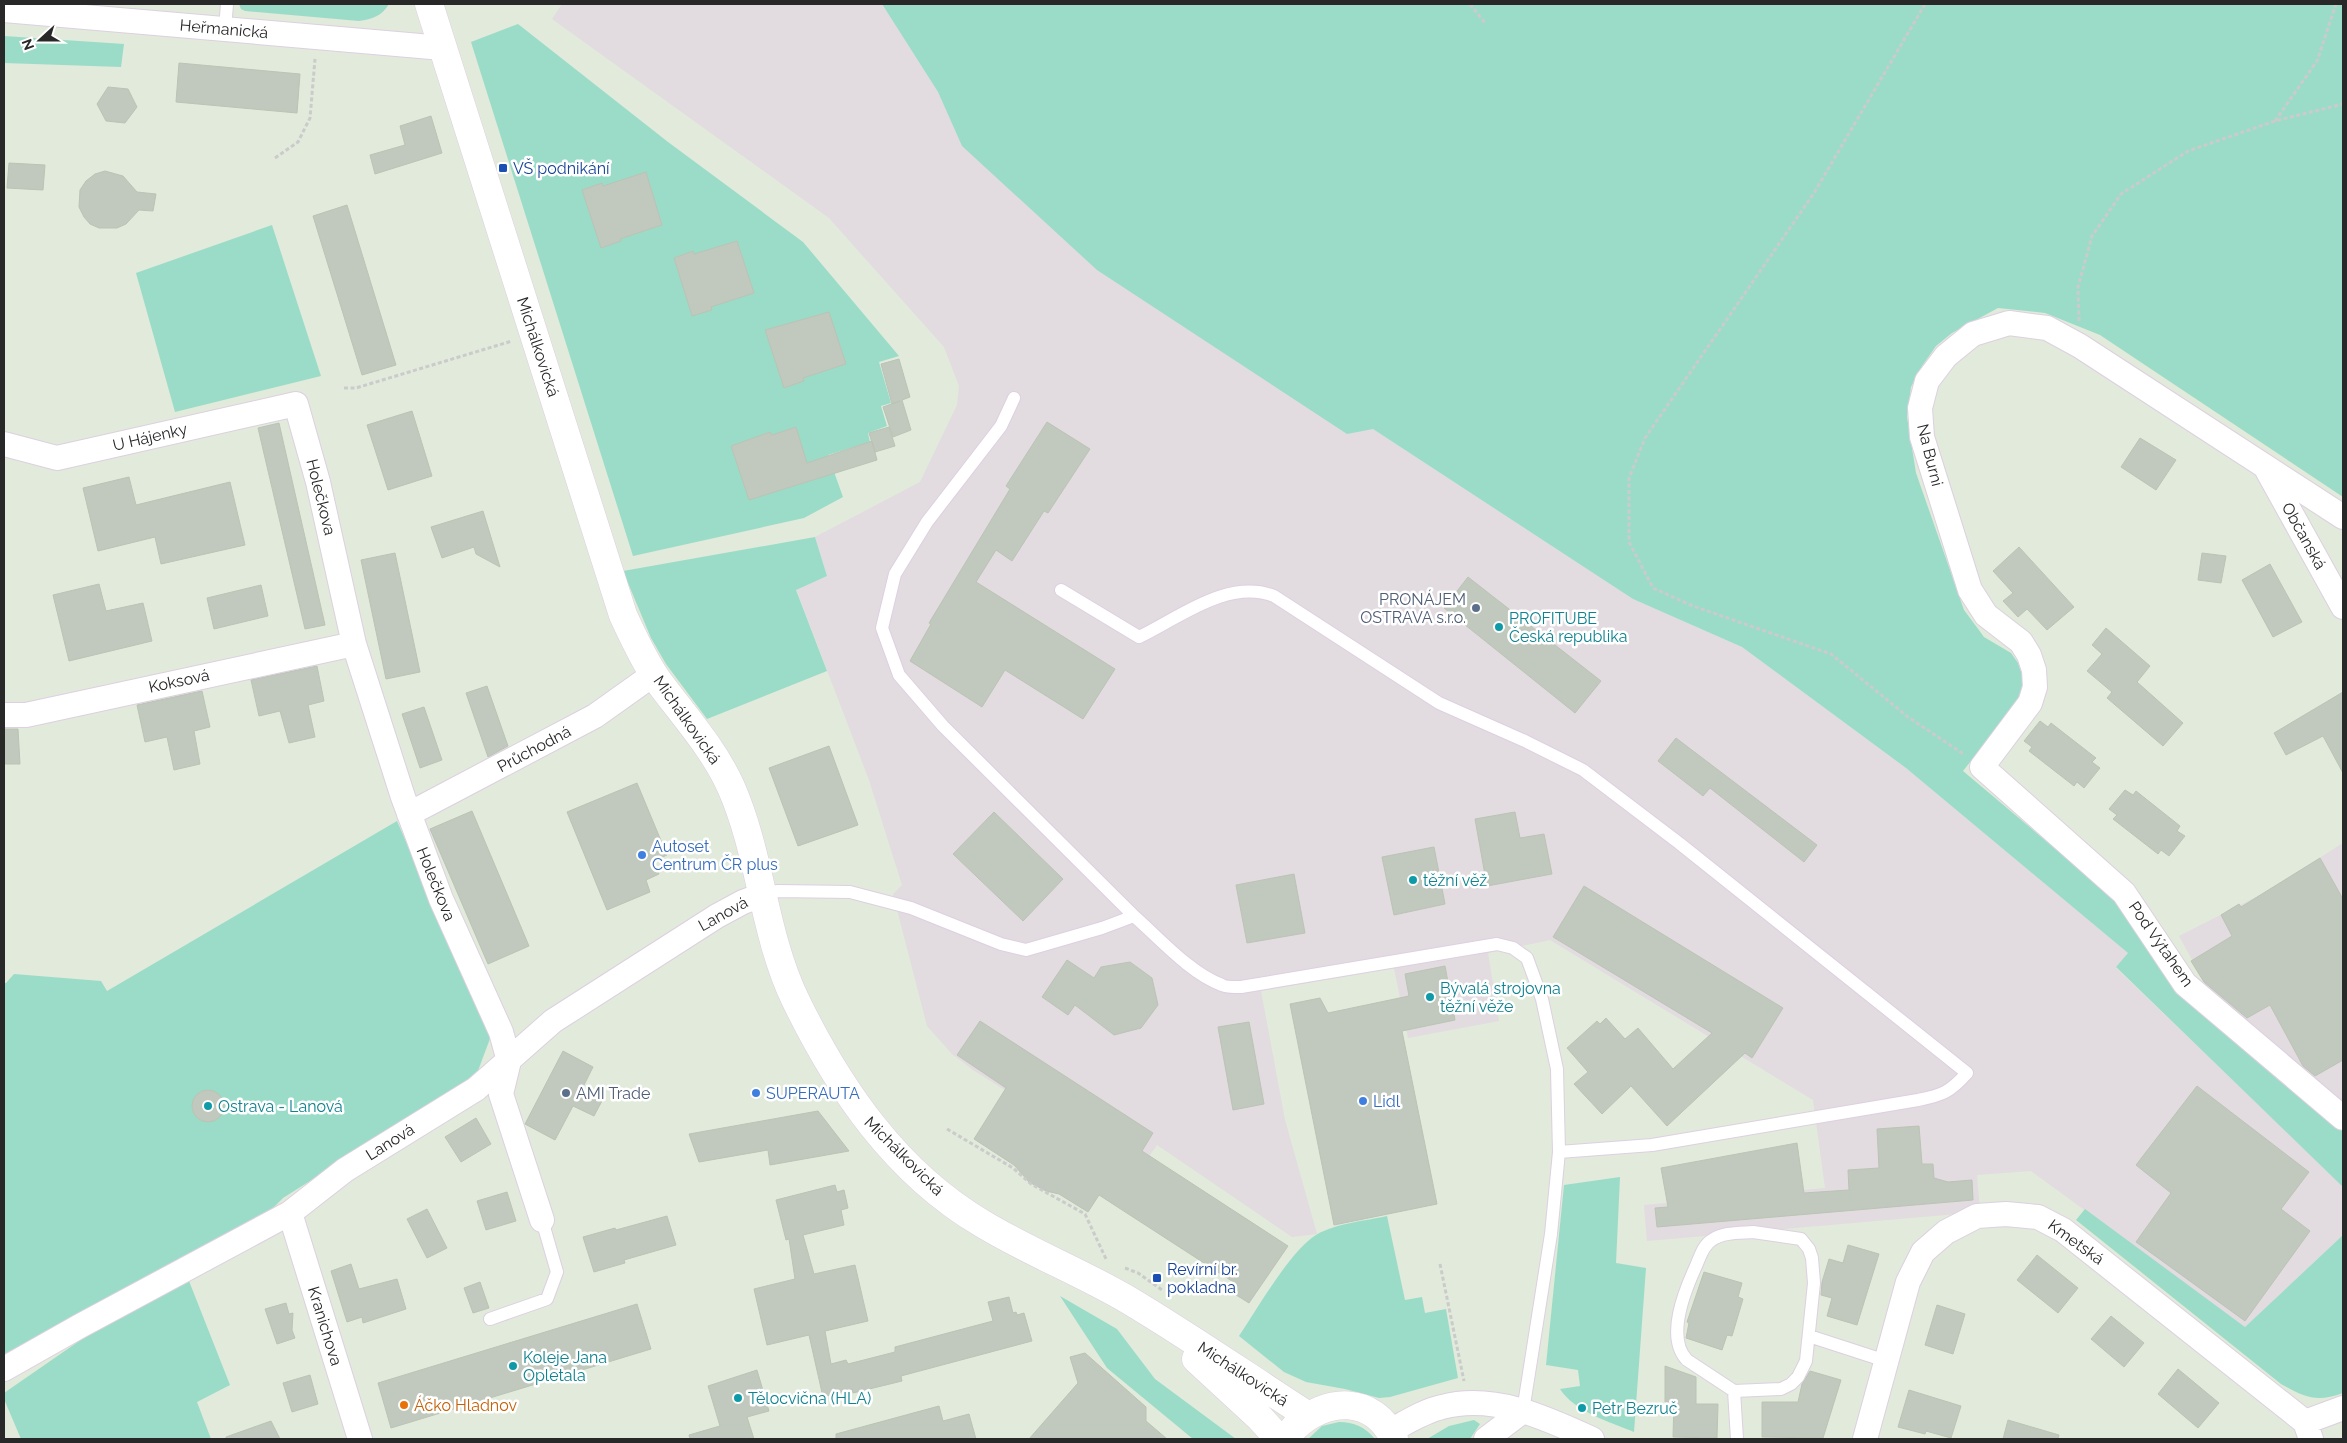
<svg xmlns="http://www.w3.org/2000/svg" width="2347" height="1443" viewBox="0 0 2347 1443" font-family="Raleway,sans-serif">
  <rect width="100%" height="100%" fill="#e1eadb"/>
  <!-- industrial -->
  <path fill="#e2dbe0" d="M 562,4 L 882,4 L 938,92 L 962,146 L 1373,429 L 1633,599 L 1742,647 L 1906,768 L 2128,953 L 2116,968 L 2341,1184 L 2343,1187 L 2343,1235 L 2245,1327 L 2031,1171 L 1977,1175 L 1980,1212 L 1647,1241 L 1644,1205 L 1825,1188 L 1813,1100 L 1550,940 L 1488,953 L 1499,1021 L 1408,1038 L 1394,968 L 1261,991 L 1285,1120 L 1317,1234 L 1292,1237 L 1157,1145 L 1137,1173 L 973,1070 L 952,1054 L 927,1026 L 893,894 L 902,885 L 869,780 L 796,589 L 827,576 L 815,537 L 920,482 L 957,405 L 959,386 L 944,347 L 829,218 L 552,19 Z
    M 2343,843 L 2343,1110 L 2210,992 L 2179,936 L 2264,893 Z"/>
  <!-- green -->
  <path fill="#9bdcc8" d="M 239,4 L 389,4 C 382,16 372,19 359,21 L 245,11 L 241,9 Z
    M 882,4 L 2343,4 L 2343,497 L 2100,335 L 2045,313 L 1998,308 L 1952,333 L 1936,346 L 1922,366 L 1911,387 L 1907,417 L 1916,473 L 1964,610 L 1984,637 L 2011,653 L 2018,663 L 2025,683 L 2016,704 L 1963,771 L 2116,900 L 2294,1089 L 2343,1131 L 2343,1187 L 2116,967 L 2128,953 L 1906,768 L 1742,647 L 1633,599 L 1373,429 L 1347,434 L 1097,270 L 962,146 L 938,92 Z
    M 518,24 L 668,142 L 803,242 L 899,356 L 879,362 L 891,403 L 881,406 L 887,426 L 868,433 L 870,442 L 828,455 L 843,497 L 804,518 L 633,556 L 471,42 Z
    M 4,36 L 124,44 L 121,67 L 4,63 Z
    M 272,225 L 321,376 L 175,412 L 136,273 Z
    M 815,537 L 827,576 L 796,590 L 827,671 L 707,719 L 666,664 L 651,638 L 623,571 Z
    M 397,821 L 491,1036 L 476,1076 L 283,1198 L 259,1222 L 4,1361 L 4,983 L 6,983 L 14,974 L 101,981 L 107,991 Z
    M 1620,1177 L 1616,1263 L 1646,1268 L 1634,1432 C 1610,1422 1575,1412 1560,1389 L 1580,1386 L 1578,1370 L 1546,1365 L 1564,1185 Z
    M 2085,1209 L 2245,1327 L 2343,1235 L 2343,1393 C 2316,1403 2305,1397 2281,1384 L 2076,1220 Z
    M 1387,1216 L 1405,1300 L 1422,1297 L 1425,1313 L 1446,1309 L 1458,1378 L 1390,1397 L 1379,1398 L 1345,1389 L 1306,1382 L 1284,1372 L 1239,1336 C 1257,1309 1291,1250 1316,1235 C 1336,1223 1365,1221 1387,1216 Z
    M 189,1281 L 230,1385 L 197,1402 L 211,1439 L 21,1439 L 4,1399 L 4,1393 L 85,1337 Z
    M 1060,1296 L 1117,1329 L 1155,1379 L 1236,1439 L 1193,1439 L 1107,1368 Z
    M 1474,1420 L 1480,1424 L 1470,1439 L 1427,1439 L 1449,1426 Z
    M 1339,1422 C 1354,1422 1365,1427 1375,1439 L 1308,1439 L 1322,1426 Z"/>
  <!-- building -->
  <path fill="#c1c8bd" stroke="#bac4b5" d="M 179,63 L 300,74 L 297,113 L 176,102 Z
    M 108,87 L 128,89 L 137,107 L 125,123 L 106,121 L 97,104 Z
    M 431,116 L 442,153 L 375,174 L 370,155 L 405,145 L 400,126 Z
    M 9,163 L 45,165 L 43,190 L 7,188 Z
    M 105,171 L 123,176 L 137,192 L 156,194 L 153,211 L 139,210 L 126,224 L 117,228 L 99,228 L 90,224 L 84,217 L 79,207 L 80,190 L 86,181 L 95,174 Z
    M 646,172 L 662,225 L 620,239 L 621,241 L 601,248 L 582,190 L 602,183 L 603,186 Z
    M 347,205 L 396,365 L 362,375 L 313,216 Z
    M 737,241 L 754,293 L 711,307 L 712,310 L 692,316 L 674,258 L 693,251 L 694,254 Z
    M 829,312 L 846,364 L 803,378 L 804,381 L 784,388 L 765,330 Z
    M 899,359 L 910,397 L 902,400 L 911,430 L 893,437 L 883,407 L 900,401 L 892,404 L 881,364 Z
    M 412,411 L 432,476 L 388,490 L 367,425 Z
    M 1047,422 L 1090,449 L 1048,513 L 1044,511 L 1012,561 L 996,550 L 976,582 L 1115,669 L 1083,719 L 1005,670 L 982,707 L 910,661 L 931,624 L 929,623 L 1010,489 L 1006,486 Z
    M 279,423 L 325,625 L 305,629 L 258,428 Z
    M 796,427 L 807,463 L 872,441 L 877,460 L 749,500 L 731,446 L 770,432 L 772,435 Z
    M 889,427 L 895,446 L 875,452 L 869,433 Z
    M 2140,438 L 2176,460 L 2156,490 L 2121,467 Z
    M 129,477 L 136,505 L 230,482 L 245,545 L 161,564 L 155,537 L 98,551 L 83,488 Z
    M 483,511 L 500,567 L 476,554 L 474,547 L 442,558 L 431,527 Z
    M 2019,547 L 2074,607 L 2047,630 L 2027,609 L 2018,617 L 2003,601 L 2013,593 L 1993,571 Z
    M 395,553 L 420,672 L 386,679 L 361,560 Z
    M 2202,553 L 2226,556 L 2221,583 L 2198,580 Z
    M 2270,564 L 2302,622 L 2273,637 L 2242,580 Z
    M 1468,577 L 1601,681 L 1575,713 L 1444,608 Z
    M 99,584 L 106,611 L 143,603 L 152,641 L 69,661 L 53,595 Z
    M 261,585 L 268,616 L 214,629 L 207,598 Z
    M 2106,628 L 2150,666 L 2137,682 L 2183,723 L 2163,746 L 2107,698 L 2112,692 L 2087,671 L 2102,654 L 2092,645 Z
    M 317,666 L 324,701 L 308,705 L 315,737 L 289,743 L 280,711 L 259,716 L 251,680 Z
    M 487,686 L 508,746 L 488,757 L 466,693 Z
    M 202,691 L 210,727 L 194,731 L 200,764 L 174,770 L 167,737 L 145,742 L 137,705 Z
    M 2343,692 L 2343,773 L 2323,736 L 2286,755 L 2274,733 Z
    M 424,707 L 442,760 L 420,768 L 402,714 Z
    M 2040,721 L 2048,727 L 2051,723 L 2096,758 L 2092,762 L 2100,768 L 2084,788 L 2077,782 L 2074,786 L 2029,751 L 2032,747 L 2024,741 Z
    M 4,729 L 18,729 L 20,764 L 4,764 Z
    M 1676,738 L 1817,845 L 1804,862 L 1710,788 L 1703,796 L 1658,761 Z
    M 829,746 L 858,825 L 798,846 L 769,768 Z
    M 637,783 L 667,855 L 654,861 L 659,874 L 646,880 L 650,892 L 607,910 L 567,812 Z
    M 2125,790 L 2133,795 L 2136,791 L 2180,826 L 2177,831 L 2185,836 L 2169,856 L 2161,850 L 2158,854 L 2113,819 L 2117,815 L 2109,809 Z
    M 472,811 L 529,946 L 488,964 L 430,829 Z
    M 994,812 L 1063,879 L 1023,921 L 953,854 Z
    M 1515,812 L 1520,838 L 1544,834 L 1552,874 L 1487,886 L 1475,819 Z
    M 1434,847 L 1445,904 L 1394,915 L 1382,857 Z
    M 2320,858 L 2343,899 L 2343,1060 L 2315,1076 L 2303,1066 L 2270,1005 L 2247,1018 L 2204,982 L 2191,961 L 2232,936 L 2221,915 L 2239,904 L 2241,907 Z
    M 1294,874 L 1305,933 L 1247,943 L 1236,885 Z
    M 1584,886 L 1783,1008 L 1752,1058 L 1745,1053 L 1667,1126 L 1631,1086 L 1602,1114 L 1574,1084 L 1588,1072 L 1567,1048 L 1597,1021 L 1600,1024 L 1606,1018 L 1625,1039 L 1638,1028 L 1673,1069 L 1712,1033 L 1553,937 Z
    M 1067,960 L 1094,978 L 1101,967 L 1130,962 L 1152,978 L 1158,1005 L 1141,1028 L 1114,1035 L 1075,1005 L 1068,1015 L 1042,997 Z
    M 1445,966 L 1455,1020 L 1402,1031 L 1437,1204 L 1334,1225 L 1290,1004 L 1320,998 L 1328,1013 L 1409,996 L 1405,974 Z
    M 980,1021 L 1153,1133 L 1142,1151 L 1288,1246 L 1249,1303 L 1233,1293 L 1238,1285 L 1099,1195 L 1088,1212 L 1059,1194 L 1046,1191 L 1029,1182 L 1014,1165 L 974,1139 L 1006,1088 L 957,1055 Z
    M 1249,1022 L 1264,1104 L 1233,1110 L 1218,1027 Z
    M 563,1051 L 593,1067 L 582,1089 L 603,1099 L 594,1116 L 573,1106 L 555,1140 L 525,1124 Z
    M 2197,1086 L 2309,1172 L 2281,1209 L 2310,1231 L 2245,1321 L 2136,1242 L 2171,1193 L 2136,1165 Z
    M192 1106a16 16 0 1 1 32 0a16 16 0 1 1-32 0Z
    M 818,1111 L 849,1151 L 770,1165 L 768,1150 L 699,1162 L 689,1134 Z
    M 476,1118 L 491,1144 L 461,1162 L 445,1137 Z
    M 1919,1126 L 1922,1164 L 1933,1164 L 1934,1178 L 1948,1182 L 1972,1180 L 1973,1200 L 1657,1227 L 1655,1208 L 1668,1207 L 1661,1168 L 1797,1143 L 1804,1193 L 1849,1190 L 1848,1170 L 1879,1168 L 1877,1129 Z
    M 835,1185 L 837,1192 L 844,1190 L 848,1208 L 841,1210 L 844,1225 L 803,1235 L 814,1274 L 855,1265 L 868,1321 L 825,1331 L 831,1364 L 846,1360 L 848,1364 L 895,1352 L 895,1347 L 993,1321 L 988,1302 L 1009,1297 L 1013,1313 L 1016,1312 L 1017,1315 L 1024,1313 L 1032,1341 L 901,1376 L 902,1381 L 853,1393 L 852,1389 L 823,1397 L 809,1335 L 767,1345 L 754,1289 L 795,1279 L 789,1239 L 786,1240 L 776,1200 Z
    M 507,1192 L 516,1221 L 486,1230 L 477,1201 Z
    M 427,1209 L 447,1248 L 427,1258 L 407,1219 Z
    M 667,1216 L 676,1245 L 624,1260 L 625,1263 L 594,1272 L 583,1237 L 615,1228 L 616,1230 Z
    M 1848,1245 L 1879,1254 L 1857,1325 L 1827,1316 L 1832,1298 L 1821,1295 L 1822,1282 L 1829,1259 L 1843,1263 Z
    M 2037,1255 L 2078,1288 L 2058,1313 L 2017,1280 Z
    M 351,1264 L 359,1289 L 397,1279 L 406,1309 L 363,1323 L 362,1317 L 347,1322 L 331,1271 Z
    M 1704,1272 L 1742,1283 L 1738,1297 L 1743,1299 L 1732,1336 L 1727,1335 L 1722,1350 L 1686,1338 L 1689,1323 L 1687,1322 Z
    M 480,1282 L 489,1308 L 473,1313 L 464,1288 Z
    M 286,1303 L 289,1314 L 293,1313 L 292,1330 L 295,1338 L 277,1344 L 265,1309 Z
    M 637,1304 L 651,1349 L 391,1428 L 378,1383 Z
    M 1937,1305 L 1965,1314 L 1953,1354 L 1925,1345 Z
    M 2111,1316 L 2144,1343 L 2124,1367 L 2091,1339 Z
    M 1085,1353 L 1146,1407 L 1146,1421 L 1167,1439 L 1029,1439 L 1078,1383 L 1070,1357 Z
    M 1665,1366 L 1696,1377 L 1696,1404 L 1718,1404 L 1717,1438 L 1673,1437 L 1674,1402 L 1665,1402 Z
    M 2178,1369 L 2219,1403 L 2198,1428 L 2158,1394 Z
    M 757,1370 L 769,1411 L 747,1417 L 754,1439 L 690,1439 L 689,1435 L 720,1426 L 708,1386 Z
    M 1810,1371 L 1841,1380 L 1823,1438 L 1762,1437 L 1762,1402 L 1798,1402 L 1802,1384 Z
    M 310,1375 L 318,1404 L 292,1412 L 283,1383 Z
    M 1909,1390 L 1961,1406 L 1951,1438 L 1926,1431 L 1925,1434 L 1898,1427 Z
    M 939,1406 L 943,1421 L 969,1414 L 976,1439 L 836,1439 L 836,1434 Z
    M 2008,1420 L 2059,1435 L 2058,1439 L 2003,1439 Z
    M 271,1421 L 280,1439 L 226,1439 L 226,1437 Z"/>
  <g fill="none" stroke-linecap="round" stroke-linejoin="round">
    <defs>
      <path id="lane" d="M 225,29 L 227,4
        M 1014,398 L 1001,426 L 927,522 L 895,574 L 882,628 L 899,675 L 943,726 L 1134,916
        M 1061,590 L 1139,637 C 1179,618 1228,578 1274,596 L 1439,703 L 1525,741 L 1583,770 L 1679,843 L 1967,1073 C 1950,1092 1943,1095 1918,1100 L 1652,1145 L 1559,1152
        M 762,895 L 777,891 L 850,892 L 911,908 L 1001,944 L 1026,950 L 1102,928 L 1134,916 C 1159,938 1191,974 1222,985 C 1228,988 1235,987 1241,987 L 1497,944 L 1513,948 L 1527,958 L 1542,999 L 1557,1069 L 1559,1152 L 1551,1234 L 1523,1411
        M 1753,1232 L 1801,1239 L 1809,1249 L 1812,1258 L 1814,1283 L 1806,1361 L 1798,1377 L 1791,1384 L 1781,1389 L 1734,1391 L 1687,1360 C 1665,1337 1685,1290 1696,1266 C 1700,1257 1703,1245 1712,1240 C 1723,1232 1740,1233 1753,1232 Z
        M 490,1319 L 547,1299 L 557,1272 L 542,1220
        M 1809,1336 L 1886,1361
        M 1734,1391 L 1737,1439"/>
      <path id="street" d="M 4,10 L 443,48
        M 4,444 L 57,458 L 296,404 L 318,482 L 354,644 L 403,797 L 441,899 L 501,1032 L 509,1061 L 501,1094 L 542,1220
        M 2267,470 L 2343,607
        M 2343,517 L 2080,346 L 2047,328 L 2009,323 L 1973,334 L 1946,356 L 1927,381 L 1920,408 L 1922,437 L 1970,590 L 1986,615 L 2021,642 L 2029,655 L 2034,670 L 2035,687 L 2030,703 L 1982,767 L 2124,893 L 2185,984 L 2343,1118
        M 4,715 L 26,715 L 354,644
        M 409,814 L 595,716 L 654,674
        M 290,1213 L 360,1439
        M 4,1369 L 80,1326 L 290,1213 L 345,1170 L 476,1089 L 553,1021 L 717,916 L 743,902 L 762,895
        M 2305,1422 L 2343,1408
        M 1390,1431 C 1407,1422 1424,1411 1442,1407 C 1494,1393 1546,1418 1592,1439
        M 1486,1439 L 1523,1411
        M 1865,1439 L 1908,1282 L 1923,1252 L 1946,1232 L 1977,1216 L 2006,1214 L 2038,1217 L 2063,1230 L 2305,1422 L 2311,1439"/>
      <path id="secondary" d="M 429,4 L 623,615 C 633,637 643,658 656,678 C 682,714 713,747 731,787 C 761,855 763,932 795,999 C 838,1088 896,1173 983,1224 C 1031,1253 1083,1273 1130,1301 C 1190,1337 1248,1377 1307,1415
        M 1196,1359 L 1260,1418 L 1279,1439
        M 1294,1428 C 1326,1397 1373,1395 1394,1439"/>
    </defs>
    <!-- lane casing -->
    <use href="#lane" stroke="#ddd0e0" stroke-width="14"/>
    <!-- street casing -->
    <use href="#street" stroke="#ddd0e0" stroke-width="26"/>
    <!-- secondary casing -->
    <use href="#secondary" stroke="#ddd0e0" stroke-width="29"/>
    <!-- path -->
    <path stroke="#cbcbcb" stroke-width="3" stroke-dasharray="4 2.5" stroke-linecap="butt" d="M 1470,4 L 1486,24
      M 1925,4 L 1814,193 L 1645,438 L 1629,478 L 1629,542 L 1653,588 L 1693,606 L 1831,654 L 1908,717 L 1965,755
      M 2275,121 L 2317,61 L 2336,4
      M 275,158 L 298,142 L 310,118 L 315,59
      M 2079,321 L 2078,287 L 2092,236 L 2121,194 L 2188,151 L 2275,121 L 2343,104
      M 344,388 L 356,388 L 512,341
      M 947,1129 L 1013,1168 L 1031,1184 L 1085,1214 L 1107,1261
      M 1440,1264 L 1464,1381
      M 1125,1268 L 1138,1273 L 1162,1290"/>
    <!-- lane -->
    <use href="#lane" stroke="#fff" stroke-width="12"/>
    <!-- street -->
    <use href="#street" stroke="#fff" stroke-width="24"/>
    <!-- secondary -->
    <use href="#secondary" stroke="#fff" stroke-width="28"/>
  </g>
  <!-- markers -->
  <g fill="#1a4fb4" stroke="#fff" stroke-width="2">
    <rect x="498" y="163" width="10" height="10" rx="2.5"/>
    <rect x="1152" y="1273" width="10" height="10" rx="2.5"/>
  </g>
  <g fill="#5c6f8a" stroke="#fff" stroke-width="2">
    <circle cx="1476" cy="608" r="5"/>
    <circle cx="566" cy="1093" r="5"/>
  </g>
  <g fill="#0f9aa8" stroke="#fff" stroke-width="2">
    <circle cx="1499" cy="627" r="5"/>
    <circle cx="1413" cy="880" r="5"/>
    <circle cx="1430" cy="997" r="5"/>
    <circle cx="208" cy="1106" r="5"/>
    <circle cx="513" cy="1366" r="5"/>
    <circle cx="738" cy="1398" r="5"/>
    <circle cx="1582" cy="1408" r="5"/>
  </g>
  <g fill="#3f7fe0" stroke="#fff" stroke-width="2">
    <circle cx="642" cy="855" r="5"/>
    <circle cx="756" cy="1093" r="5"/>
    <circle cx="1363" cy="1101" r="5"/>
  </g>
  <circle fill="#e8710a" stroke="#fff" stroke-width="2" cx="404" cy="1405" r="5"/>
  <g text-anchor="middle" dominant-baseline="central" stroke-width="5" stroke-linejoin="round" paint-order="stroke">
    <!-- street labels -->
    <g font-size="16" fill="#282828" stroke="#fff">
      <text transform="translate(224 29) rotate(5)">Heřmanická</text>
      <text transform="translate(538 347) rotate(72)">Michálkovická</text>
      <text transform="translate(150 437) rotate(-13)">U Hájenky</text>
      <text transform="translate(1930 455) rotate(76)">Na Burni</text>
      <text transform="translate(321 497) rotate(76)">Holečkova</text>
      <text transform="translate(2304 536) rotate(61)">Občanská</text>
      <text transform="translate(179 681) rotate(-12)">Koksová</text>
      <text transform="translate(687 720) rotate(55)">Michálkovická</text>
      <text transform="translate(534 749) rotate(-28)">Průchodná</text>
      <text transform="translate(436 884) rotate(68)">Holečkova</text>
      <text transform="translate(723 914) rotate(-29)">Lanová</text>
      <text transform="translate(2161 944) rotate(55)">Pod Výtahem</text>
      <text transform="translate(390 1142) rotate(-32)">Lanová</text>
      <text transform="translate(904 1156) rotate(45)">Michálkovická</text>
      <text transform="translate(2076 1242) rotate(36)">Kmetská</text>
      <text transform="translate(325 1326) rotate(73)">Kranichova</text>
      <text transform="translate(1243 1374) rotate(33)">Michálkovická</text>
    </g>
    <!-- transit labels -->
    <g font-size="16" fill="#164399" stroke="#fff" text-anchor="start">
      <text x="513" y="168">VŠ podnikání</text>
      <text x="1167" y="1269">Revírní br.<tspan x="1167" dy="18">pokladna</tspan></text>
    </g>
    <!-- service labels -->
    <g font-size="16" fill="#4e5e75" stroke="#fff" text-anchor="end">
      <text x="1466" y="599">PRONÁJEM<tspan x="1466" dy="18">OSTRAVA s.r.o.</tspan></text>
      <text x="576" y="1093" text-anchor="start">AMI Trade</text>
    </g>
    <!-- culture labels -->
    <g font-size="16" fill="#0d838f" stroke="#fff" text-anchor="start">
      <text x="1509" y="618">PROFITUBE<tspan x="1509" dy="18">Česká republika</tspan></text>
      <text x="1423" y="880">těžní věž</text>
      <text x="1440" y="988">Bývalá strojovna<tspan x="1440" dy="18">těžní věže</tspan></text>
      <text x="218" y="1106">Ostrava - Lanová</text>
      <text x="523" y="1357">Koleje Jana<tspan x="523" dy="18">Opletala</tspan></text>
      <text x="748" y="1398">Tělocvična (HLA)</text>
      <text x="1592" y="1408">Petr Bezruč</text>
    </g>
    <!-- shop labels -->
    <g font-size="16" fill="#366cbe" stroke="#fff" text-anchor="start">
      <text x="652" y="846">Autoset<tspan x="652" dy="18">Centrum ČR plus</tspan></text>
      <text x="766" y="1093">SUPERAUTA</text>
      <text x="1373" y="1101">Lidl</text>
    </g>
    <!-- food labels -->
    <g font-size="16" fill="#c56008" stroke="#fff" text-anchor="start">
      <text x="414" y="1405">Áčko Hladnov</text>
    </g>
  </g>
  <!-- border -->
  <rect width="2347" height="1443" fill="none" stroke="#282828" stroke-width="10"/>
  <!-- north arrow -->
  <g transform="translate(40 40) rotate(249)" stroke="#ffffff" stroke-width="4" paint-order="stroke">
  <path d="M0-4L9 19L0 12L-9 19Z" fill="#282828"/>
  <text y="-8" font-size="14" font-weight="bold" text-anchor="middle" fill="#282828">N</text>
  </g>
</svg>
